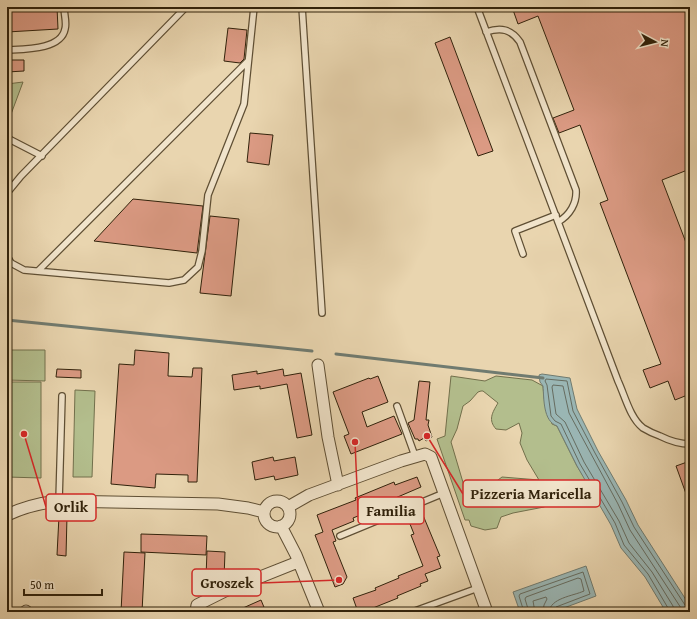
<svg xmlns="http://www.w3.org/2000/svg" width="697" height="619" viewBox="0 0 697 619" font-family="'Gentium Book Plus',serif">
  <rect width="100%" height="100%" fill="#e9d5af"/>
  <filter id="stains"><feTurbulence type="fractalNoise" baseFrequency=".005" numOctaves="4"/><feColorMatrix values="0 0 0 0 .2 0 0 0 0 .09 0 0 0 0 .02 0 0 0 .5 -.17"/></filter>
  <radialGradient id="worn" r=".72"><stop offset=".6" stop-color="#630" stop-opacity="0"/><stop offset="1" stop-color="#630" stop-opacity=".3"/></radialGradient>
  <!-- green -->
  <path fill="#b3be8d" stroke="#72704c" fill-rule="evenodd" d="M 23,82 L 7,125 L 7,84 Z
    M 7,350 L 45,350 L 45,381 L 7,380 Z
    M 451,376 L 485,381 L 496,376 L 532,380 L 543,386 L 544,398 L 552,424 L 557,426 L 577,466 L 587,482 L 587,492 L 567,495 L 544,507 L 513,513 L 501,517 L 497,528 L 485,530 L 471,526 L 469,520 L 465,520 L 437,439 L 445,436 ZM 481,391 L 483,391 L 498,403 C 492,413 488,420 496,429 L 506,430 L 519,423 L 522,433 L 520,443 L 527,460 L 539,480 L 502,477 L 486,489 L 470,506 L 451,442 L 457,429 L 463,406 L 470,401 L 478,392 Z
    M 7,382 L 41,382 L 41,478 L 7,477 Z
    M 75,390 L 95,391 L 92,477 L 73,477 Z"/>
  <!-- water -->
  <path fill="#9ab6b4" stroke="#707b70" d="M 542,374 L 570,378 L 577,409 L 598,451 L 626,500 L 638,525 L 690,606 L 690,612 L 666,612 L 645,577 L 621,548 L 611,525 L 577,466 L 557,426 C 543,421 544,399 543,386 L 540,382 L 539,375 Z
    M 586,566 L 596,596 L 553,612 L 520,612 L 513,592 Z"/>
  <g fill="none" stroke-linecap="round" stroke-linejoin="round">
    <!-- shore -->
    <path stroke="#666c60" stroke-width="1" d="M 524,612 L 519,596 L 520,594 L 583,572 L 590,594 L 556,607 L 554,612
      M 529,612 L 525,599 L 526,597 L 578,578 L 581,579 L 584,591 C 573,596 550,598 549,612
      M 535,612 L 533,601 L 546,597 L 547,599 L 544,605 L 543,612
      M 669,612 L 668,608 L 648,574 L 624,545 L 615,523 L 580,464 L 561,424 L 555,421 L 551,416 L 547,385 L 545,381 L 546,379 L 567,381 L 573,411 L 595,453 L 622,502 L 634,527 L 685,605 L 690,607
      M 674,612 L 673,606 L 652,572 L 629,543 L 619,521 L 584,462 L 565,422 L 556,414 L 552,387 L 553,385 L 563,386 L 569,413 L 618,504 L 630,530 L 681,608 L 687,612"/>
    <!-- stream -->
    <path stroke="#707b70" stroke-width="3" d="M 7,320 L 312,351
      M 336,354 L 543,378"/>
  </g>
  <!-- building -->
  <path fill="#db9a83" stroke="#31220b" d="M 7,7 L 57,7 L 58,29 L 7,32 Z
    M 512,7 L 686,7 L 690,18 L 690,169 L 662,180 L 690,253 L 690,394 L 675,400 L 668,381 L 650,388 L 643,370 L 661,364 L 600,203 L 608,200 L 580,125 L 559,133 L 553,118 L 574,110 L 538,16 L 518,24 Z
    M 228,28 L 247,30 L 244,59 L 240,63 L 224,61 Z
    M 450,37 L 493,151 L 478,156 L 435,43 Z
    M 7,60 L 24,60 L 24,71 L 7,72 Z
    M 250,133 L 273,135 L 269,165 L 247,162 Z
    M 133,199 L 203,206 L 197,253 L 94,241 Z
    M 210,216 L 239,219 L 231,296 L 200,293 Z
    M 135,350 L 169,353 L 168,376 L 192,377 L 193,368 L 202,368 L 197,482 L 188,482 L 188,475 L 156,474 L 155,488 L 111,484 L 119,364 L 134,365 Z
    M 57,369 L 81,370 L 81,378 L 56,377 Z
    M 283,369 L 284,376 L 301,373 L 312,435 L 297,438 L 287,384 L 260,389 L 260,386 L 234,390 L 232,375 L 257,371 L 257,374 Z
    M 378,376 L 388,402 L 362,412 L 367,427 L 394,416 L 402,434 L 351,454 L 344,436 L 349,434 L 333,392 L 369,378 L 370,379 Z
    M 419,381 L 430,382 L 426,420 L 429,420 L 428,425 L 432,437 L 426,441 L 424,438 L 419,441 L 418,439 L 415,439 L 408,423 L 414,420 Z
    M 273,457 L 274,461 L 295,457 L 298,475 L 275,480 L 274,476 L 255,480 L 252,462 Z
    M 690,461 L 690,502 L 689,502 L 676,466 Z
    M 417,477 L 421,487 L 372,508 L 373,510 L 353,518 L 354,521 L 332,530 L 336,541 L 333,542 L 347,577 L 343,584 L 335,587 L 315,535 L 323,532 L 317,515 L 356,500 L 355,498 L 394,482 L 395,485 Z
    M 420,508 L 440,556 L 437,557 L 441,568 L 425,574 L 428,581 L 420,584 L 421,586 L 397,596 L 398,598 L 373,608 L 375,612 L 358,612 L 353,598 L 376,590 L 375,588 L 399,578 L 398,576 L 423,566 L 411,535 L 414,534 L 406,514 Z
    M 59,516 L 67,516 L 66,556 L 57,555 Z
    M 141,534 L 207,536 L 206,555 L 141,552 Z
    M 207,551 L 225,552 L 224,578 L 206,577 Z
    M 124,552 L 145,553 L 142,612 L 121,612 Z
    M 261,600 L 266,612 L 234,612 Z"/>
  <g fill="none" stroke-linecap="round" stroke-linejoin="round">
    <defs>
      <path id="lane" d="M 302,7 L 322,313
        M 477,7 L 618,381 C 625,396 630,418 643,428 C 648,431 654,434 660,436 C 670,441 679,444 690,444
        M 486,32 C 501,27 511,29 520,42 L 576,190 C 577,203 570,215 558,222
        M 7,50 C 24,49 61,50 65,29 C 67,23 64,14 64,7
        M 7,138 L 42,156
        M 7,193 L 21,176 L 186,7
        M 523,254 L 515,231 L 556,215
        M 7,256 L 11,263 L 24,270 L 169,283 L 184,280 L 198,267 L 202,251 L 208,195 L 244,104 L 254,7
        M 38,271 L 248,61
        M 397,406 L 415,456
        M 59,501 L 62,396
        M 340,536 L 444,493
        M 412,612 L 478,588"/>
      <path id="street" d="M 318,365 L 328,437 L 338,485
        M264 514a13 13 0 1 1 26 0a13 13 0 1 1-26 0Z
        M 288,507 L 309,495 L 401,461 L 425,454 L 431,457 L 487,612
        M 7,515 C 24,507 40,503 59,501 L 218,504 L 248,508 L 264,512
        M 281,526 L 296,555 L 319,612
        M 26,611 L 27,612
        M 196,612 L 197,605 L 225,591 L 298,562"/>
    </defs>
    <!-- lane casing -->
    <use href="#lane" stroke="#5f4f34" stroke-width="8"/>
    <!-- street casing -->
    <use href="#street" stroke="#5f4f34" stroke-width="13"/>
    <!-- lane -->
    <use href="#lane" stroke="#f1e4cb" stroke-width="5.5"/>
    <!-- street -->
    <use href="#street" stroke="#f1e4cb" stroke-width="11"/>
  </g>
  <!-- callouts -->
  <path fill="none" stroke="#d62828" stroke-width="1.5" d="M427 436L463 494M24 434L46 507M355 442L358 510M339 580L261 583"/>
  <g fill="#d62828" stroke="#f1e4cb" stroke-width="1.5">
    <circle cx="427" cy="436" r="4"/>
    <circle cx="24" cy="434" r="4"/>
    <circle cx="355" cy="442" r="4"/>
    <circle cx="339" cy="580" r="4"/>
  </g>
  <g fill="#f1e4cb" stroke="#d62828" stroke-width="1.5">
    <rect x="463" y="480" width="137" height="27" rx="4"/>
    <rect x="46" y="494" width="50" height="27" rx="4"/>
    <rect x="358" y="497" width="66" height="27" rx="4"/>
    <rect x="192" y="569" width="69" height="27" rx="4"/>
  </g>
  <g font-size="15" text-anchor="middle" font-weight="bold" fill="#31220b">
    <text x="531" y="499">Pizzeria Maricella</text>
    <text x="71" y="512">Orlik</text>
    <text x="391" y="516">Familia</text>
    <text x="227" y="588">Groszek</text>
  </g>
  <!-- margin -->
  <rect width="697" height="619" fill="none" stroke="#e9d5af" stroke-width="24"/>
  <rect x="8" y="8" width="681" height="603" fill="none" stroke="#31220b" stroke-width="2"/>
  <rect x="12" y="12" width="673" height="595" fill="none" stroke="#31220b"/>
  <!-- north arrow -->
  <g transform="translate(655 42) rotate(97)" stroke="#f1e4cb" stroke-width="3" paint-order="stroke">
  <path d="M0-3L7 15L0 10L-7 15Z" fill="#31220b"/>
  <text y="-6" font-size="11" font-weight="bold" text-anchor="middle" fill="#31220b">N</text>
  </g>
  <!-- scale -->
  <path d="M24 589v6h78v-6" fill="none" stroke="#31220b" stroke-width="2"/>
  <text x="30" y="589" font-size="12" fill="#31220b" stroke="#f1e4cb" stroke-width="3" paint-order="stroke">50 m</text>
  <rect width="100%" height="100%" filter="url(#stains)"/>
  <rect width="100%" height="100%" fill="url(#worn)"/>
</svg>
